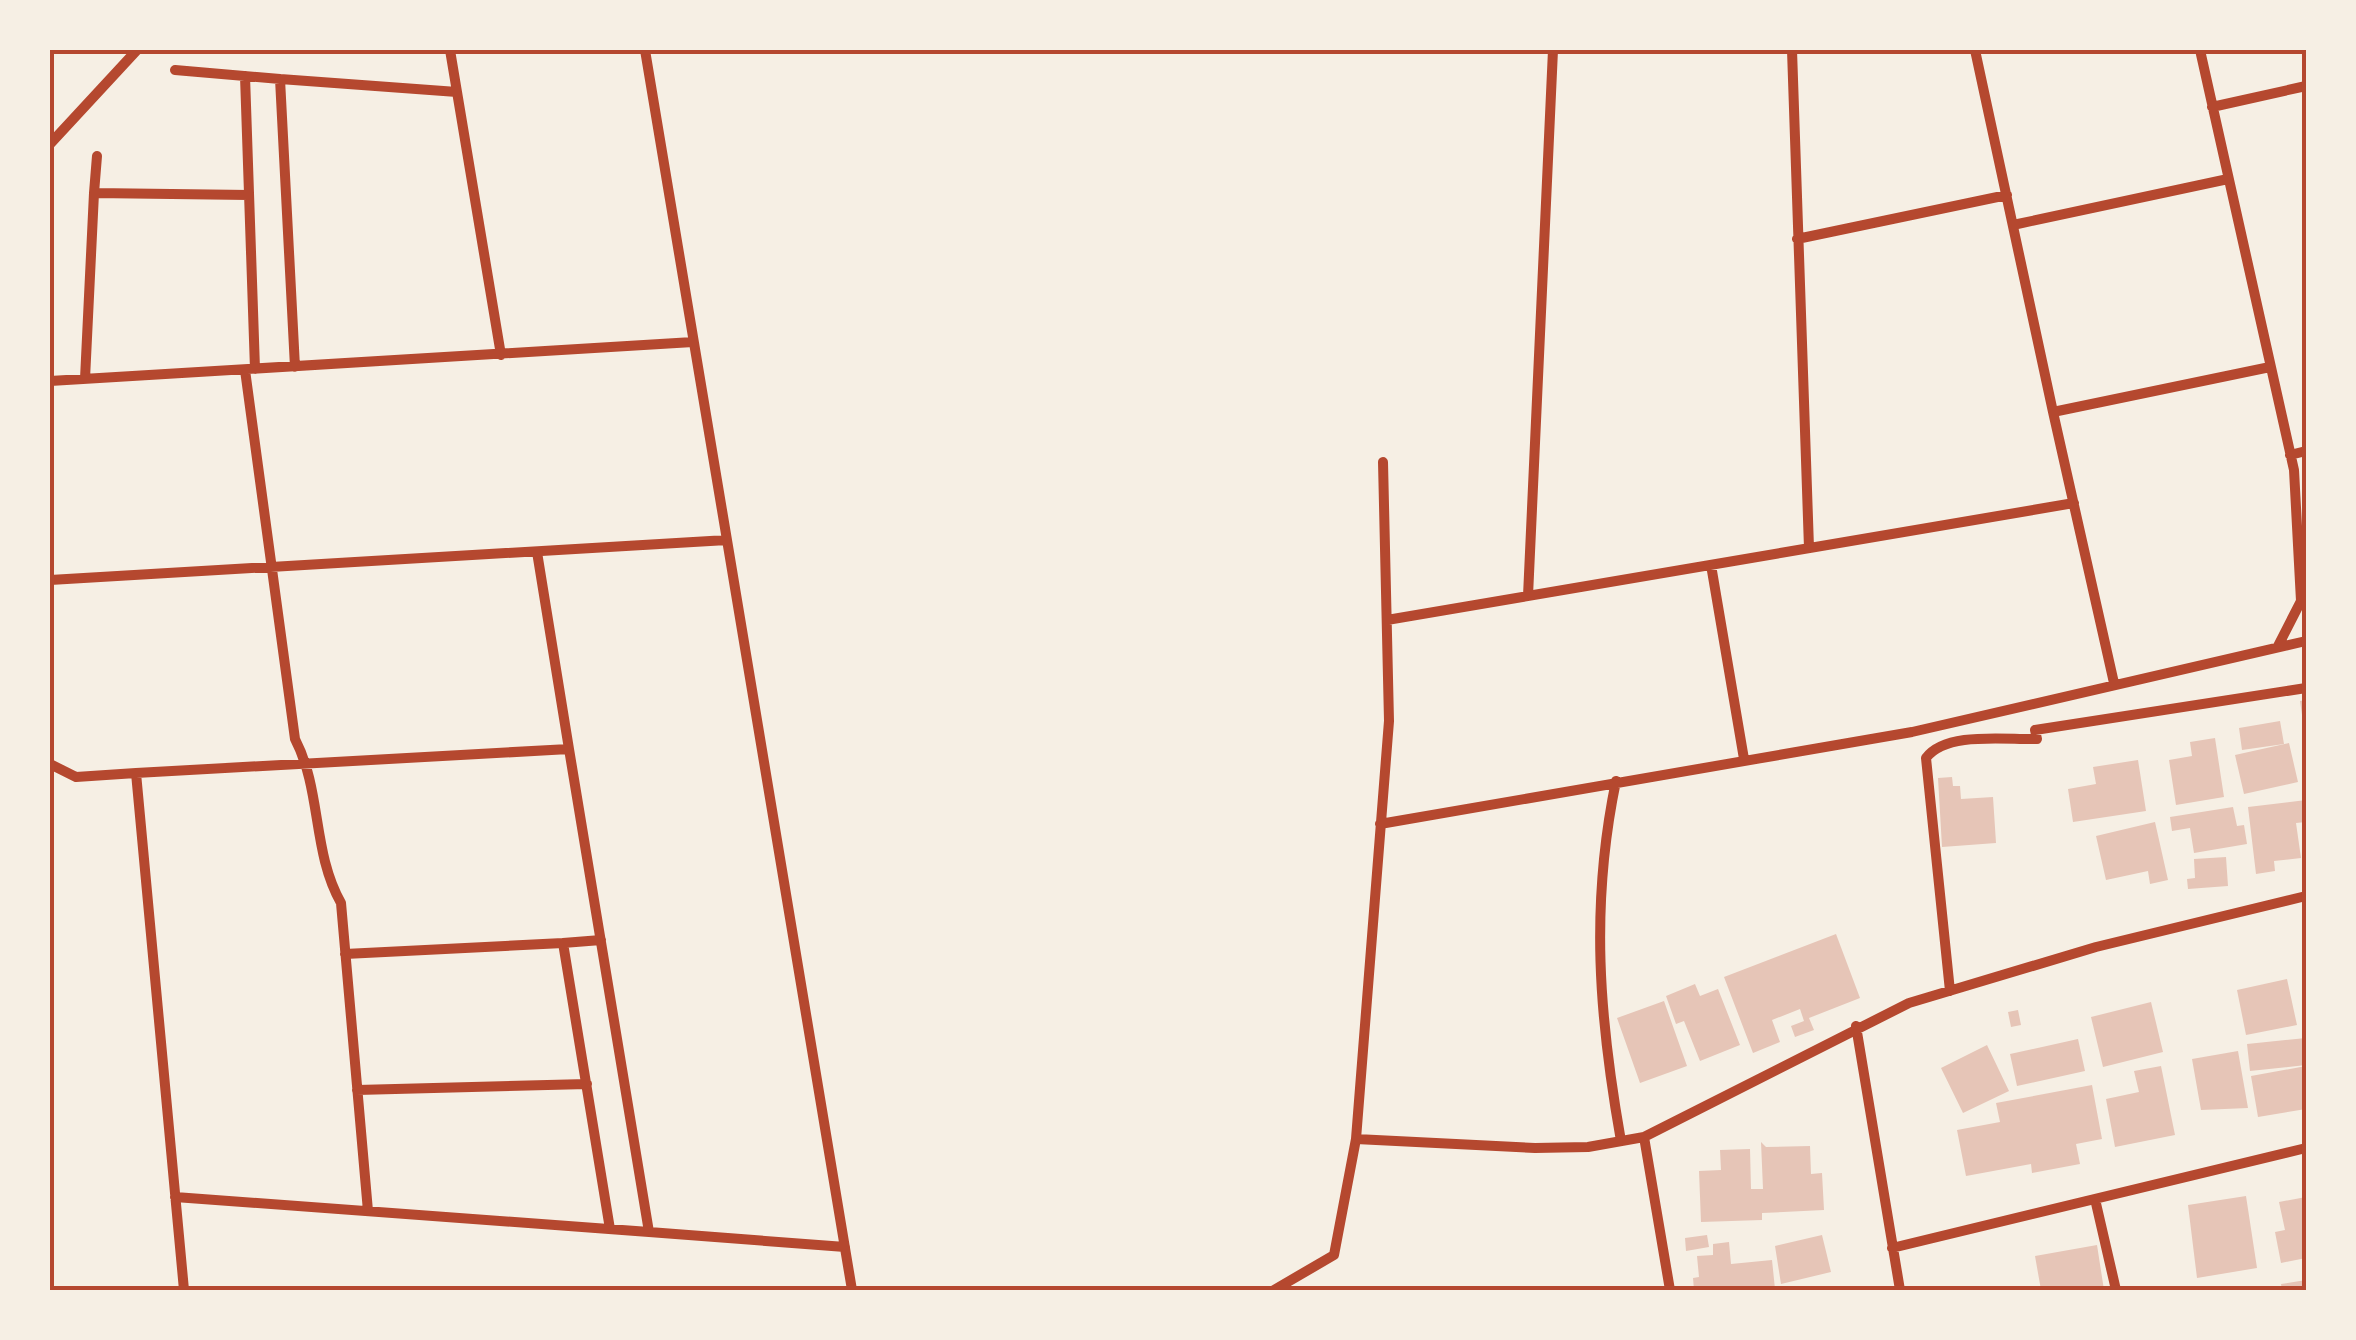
<svg xmlns="http://www.w3.org/2000/svg" width="2356" height="1340" viewBox="0 0 2356 1340" font-family="'Public Sans',sans-serif">
  <rect width="100%" height="100%" fill="#f6efe4"/>
  <!-- building -->
  <path fill="#e6c5b7" d="M 2306,700 L 2306,729 L 2304,729 L 2300,701 Z
    M 2280,721 L 2284,744 L 2242,750 L 2239,728 Z
    M 2215,738 L 2224,797 L 2176,805 L 2169,760 L 2192,756 L 2190,742 Z
    M 2289,743 L 2298,782 L 2244,794 L 2235,755 Z
    M 2138,760 L 2146,811 L 2073,822 L 2068,789 L 2096,784 L 2093,767 Z
    M 1952,777 L 1953,786 L 1960,786 L 1961,799 L 1993,797 L 1996,843 L 1942,847 L 1938,778 Z
    M 2306,800 L 2306,822 L 2296,823 L 2301,858 L 2274,861 L 2275,871 L 2256,874 L 2248,807 Z
    M 2233,807 L 2237,826 L 2244,825 L 2247,844 L 2194,853 L 2190,828 L 2172,831 L 2170,817 Z
    M 2155,822 L 2168,880 L 2150,884 L 2148,871 L 2106,880 L 2096,836 Z
    M 2226,857 L 2228,886 L 2188,889 L 2187,879 L 2195,878 L 2194,859 Z
    M 1836,934 L 1860,998 L 1809,1018 L 1814,1030 L 1795,1037 L 1791,1026 L 1804,1021 L 1800,1009 L 1772,1020 L 1780,1042 L 1753,1053 L 1724,977 Z
    M 2287,979 L 2297,1025 L 2246,1035 L 2237,990 Z
    M 1695,984 L 1700,996 L 1718,989 L 1740,1045 L 1700,1061 L 1684,1021 L 1676,1024 L 1666,996 Z
    M 1664,1001 L 1687,1066 L 1640,1083 L 1617,1018 Z
    M 2151,1002 L 2163,1052 L 2103,1067 L 2091,1017 Z
    M 2018,1010 L 2021,1025 L 2011,1027 L 2008,1012 Z
    M 2306,1038 L 2306,1065 L 2250,1071 L 2247,1044 Z
    M 2078,1039 L 2085,1071 L 2017,1086 L 2010,1054 Z
    M 1987,1045 L 2009,1091 L 1963,1113 L 1941,1068 Z
    M 2238,1051 L 2248,1108 L 2201,1110 L 2192,1059 Z
    M 2161,1066 L 2175,1135 L 2115,1147 L 2106,1099 L 2139,1092 L 2134,1071 Z
    M 2306,1066 L 2306,1109 L 2258,1117 L 2251,1076 Z
    M 2092,1085 L 2102,1139 L 2076,1144 L 2080,1164 L 2032,1173 L 2031,1164 L 1966,1176 L 1957,1130 L 2000,1122 L 1996,1103 Z
    M 1761,1142 L 1766,1147 L 1810,1146 L 1811,1174 L 1822,1173 L 1824,1210 L 1762,1213 L 1762,1220 L 1701,1222 L 1699,1171 L 1721,1170 L 1720,1150 L 1750,1149 L 1751,1189 L 1763,1189 Z
    M 2246,1196 L 2257,1268 L 2197,1278 L 2188,1205 Z
    M 2306,1197 L 2306,1258 L 2281,1263 L 2275,1232 L 2285,1230 L 2279,1202 Z
    M 1707,1235 L 1709,1247 L 1686,1251 L 1685,1238 Z
    M 1822,1235 L 1831,1272 L 1781,1284 L 1775,1246 Z
    M 1729,1242 L 1731,1264 L 1772,1260 L 1775,1289 L 1694,1290 L 1693,1278 L 1699,1277 L 1697,1256 L 1713,1255 L 1713,1244 Z
    M 2097,1245 L 2104,1290 L 2041,1290 L 2035,1256 Z
    M 2306,1280 L 2306,1290 L 2282,1290 L 2281,1284 Z"/>
  <g fill="none" stroke-linecap="round" stroke-linejoin="round">
    <!-- minor -->
    <path stroke="#b5482f" stroke-width="10" d="M 450,50 L 501,355
      M 1792,50 L 1809,548
      M 1975,50 L 2053,412
      M 2200,50 L 2294,470 L 2301,601 L 2278,646
      M 175,70 L 280,79 L 295,367
      M 245,76 L 255,369
      M 280,79 L 457,92
      M 2212,107 L 2306,86
      M 50,144 L 137,50
      M 94,193 L 97,156
      M 2013,225 L 2228,179
      M 1797,239 L 2007,195
      M 245,370 L 295,739 C 322,791 312,852 341,903 L 368,1211
      M 85,379 L 94,193 L 249,195
      M 50,381 L 693,342
      M 2290,455 L 2306,451
      M 727,540 L 852,1290
      M 537,552 L 569,749
      M 1711,565 L 1744,759
      M 50,580 L 727,540 L 645,50
      M 1528,596 L 1553,50
      M 1387,620 L 2074,503
      M 2114,683 L 2053,412 L 2270,367
      M 50,764 L 76,777 L 136,773
      M 1616,781 C 1590,906 1599,1017 1621,1141
      M 1380,824 L 1912,732 L 2306,641
      M 563,943 L 601,940
      M 345,954 L 563,943 L 610,1229
      M 1950,991 L 1926,758 C 1946,731 2006,740 2037,739 L 2035,730 L 2306,688
      M 1856,1026 L 1900,1290
      M 357,1090 L 587,1084
      M 1644,1137 L 1670,1290
      M 1356,1139 L 1389,721 L 1383,462
      M 175,1197 L 649,1232 L 569,749 L 136,773 L 184,1290
      M 2095,1199 L 2116,1290
      M 649,1232 L 845,1247
      M 1892,1248 L 2306,1148
      M 1274,1290 L 1334,1255 L 1356,1139 L 1535,1148 L 1588,1147 L 1644,1137 L 1909,1003 L 2096,947 L 2306,896"/>
  </g>
  <!-- border -->
  <rect width="2356" height="1340" fill="none" stroke="#f6efe4" stroke-width="105"/>
  <rect x="52" y="52" width="2252" height="1236" fill="none" stroke="#b5482f" stroke-width="4"/>
</svg>
